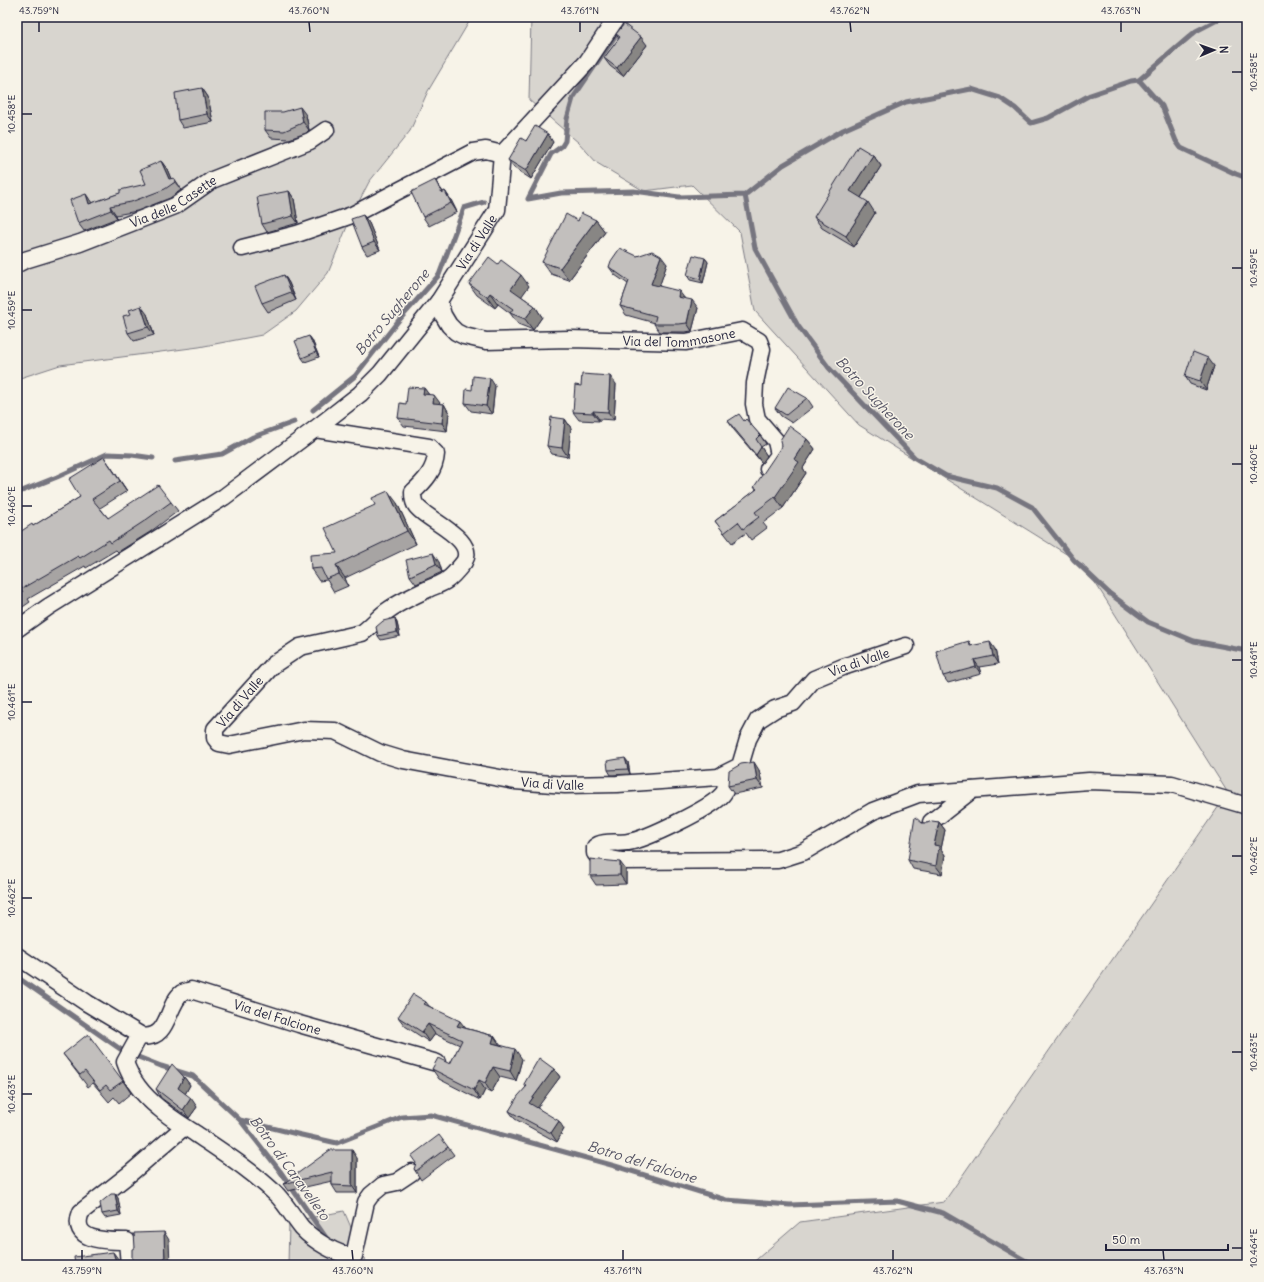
<svg xmlns="http://www.w3.org/2000/svg" width="1264" height="1282" viewBox="0 0 1264 1282" font-family="Delius,sans-serif">
  <rect width="100%" height="100%" fill="#f7f3e8"/>
  <filter id="ink" filterUnits="userSpaceOnUse"><feTurbulence type="fractalNoise" baseFrequency=".025" numOctaves="2"/><feDisplacementMap in="SourceGraphic" scale="8" xChannelSelector="R" yChannelSelector="G"/><feConvolveMatrix kernelMatrix="1 2 1 2 8 2 1 2 1" color-interpolation-filters="sRGB"/></filter>
  <g filter="url(#ink)">
    <!-- green -->
    <path fill="#d8d5cf" stroke="#7d7c85" d="M 17,17 L 472,17 L 428,91 L 410,131 L 369,182 L 351,217 L 328,273 L 296,311 L 262,335 L 199,347 L 60,365 L 17,379 Z
      M 531,17 L 1247,17 L 1247,1265 L 750,1265 L 800,1222 L 944,1202 L 1228,793 L 1084,565 L 859,425 L 755,311 L 740,232 L 692,185 L 644,191 L 597,163 L 579,143 L 529,100 Z
      M 344,1211 L 367,1265 L 288,1265 L 289,1222 Z"/>
    <g fill="none" stroke-linecap="round" stroke-linejoin="round">
      <!-- stream -->
      <path stroke="#76747f" stroke-width="5" d="M 1139,80 L 1162,106 L 1176,141 L 1181,148 L 1236,174 L 1247,178
        M 745,195 L 755,248 L 798,326 L 829,368 L 915,458 L 946,476 L 997,488 L 1032,507 L 1074,560 L 1109,593 L 1148,622 L 1194,641 L 1247,651
        M 745,195 L 783,165 L 843,130 L 906,102 L 971,89 L 1000,98 L 1015,108 L 1031,123 L 1048,118 L 1090,95 L 1131,81 L 1139,80 L 1196,31 L 1223,17
        M 528,199 L 561,193 L 634,191 L 679,197 L 745,195
        M 528,199 L 551,154 L 562,146 L 565,141 L 567,119 L 573,98 L 628,17
        M 313,410 L 355,376 L 399,320 L 439,275 L 464,208 L 484,202
        M 175,461 L 222,454 L 253,437 L 294,422
        M 17,493 L 57,477 L 107,454 L 132,455 L 153,458
        M 17,977 L 123,1051 L 161,1066 L 193,1076 L 240,1120 L 280,1171 L 329,1242
        M 240,1120 L 297,1134 L 337,1143 L 402,1117 L 431,1115 L 615,1166 L 726,1200 L 790,1205 L 897,1201 L 943,1213 L 1033,1265
        M 337,1256 L 341,1265"/>
      <defs>
        <g id="street">
          <path d="M 242,248 L 297,234 L 352,215 L 473,152 L 486,150 L 502,154"/>
          <path id="s1" d="M 17,264 L 25,260 L 80,243 L 175,206 L 212,180 L 310,141 L 326,130"/>
          <path id="s2" d="M 439,301 L 443,315 L 449,325 L 456,332 L 464,336 L 486,341 L 570,339 L 686,342 L 742,331 L 759,341 L 762,349 L 755,383 L 754,404 L 757,419 L 776,441 L 779,455 L 768,469"/>
          <path id="s3" d="M 315,429 L 429,447 L 436,454 C 435,470 425,481 413,492 C 413,496 413,500 415,504 C 424,520 478,538 464,562 C 460,567 453,576 447,580 C 442,584 434,586 428,589 C 415,595 402,601 390,609 C 379,616 373,625 362,633 L 300,647 L 273,665 L 215,729 L 215,738 L 219,743 L 229,745 L 304,730 L 335,731 L 380,753 L 403,760 L 515,781 L 565,785 L 617,784 L 719,777 L 726,781 C 726,787 726,791 722,795 C 711,808 645,840 628,842 C 618,844 602,840 595,847 L 595,853 L 598,857 L 621,861 L 778,860 L 803,852 L 873,811 L 918,794 L 1089,781 L 1172,784 L 1247,806"/>
          <path id="s4" d="M 17,629 L 48,607 L 224,497 L 315,429 L 360,394 L 380,374 L 439,301 L 497,210 L 502,154 L 587,62 L 617,17"/>
          <path id="s5" d="M 722,775 L 740,766 L 748,739 L 758,720 L 775,709 L 793,703 L 814,679 L 843,667 L 906,646"/>
          <path d="M 931,822 L 972,790"/>
          <path id="s6" d="M 17,956 L 87,1003 L 142,1036 C 169,1041 167,1004 182,993 C 184,992 188,991 191,990 L 299,1024 L 437,1063"/>
          <path d="M 140,1035 L 125,1062 C 131,1080 144,1096 159,1108 C 170,1118 184,1126 196,1134 C 224,1153 254,1172 278,1196 C 287,1206 294,1218 302,1228 C 313,1240 338,1256 354,1256 L 366,1202 L 371,1195 L 383,1185 L 397,1182 L 412,1172"/>
          <path d="M 129,1265 L 127,1241 C 107,1241 69,1242 81,1212 L 132,1172 L 184,1127"/>
        </g>
      </defs>
      <!-- street casing -->
      <use href="#street" stroke="#22223b" stroke-width="19"/>
      <!-- street -->
      <use href="#street" stroke="#f7f3e8" stroke-width="16"/>
    </g>
    <!-- wall -->
    <path fill="#a7a4a3" stroke="#22223b" d="M 616,34 L 647,45 L 623,76 L 610,66 L 604,58 L 619,39 Z
      M 202,88 L 208,97 L 213,122 L 183,128 L 178,120 Z
      M 306,115 L 309,130 L 306,133 L 289,139 L 271,138 L 265,130 Z
      M 526,141 L 553,142 L 531,179 L 514,168 L 508,160 Z
      M 873,155 L 881,166 L 861,198 L 875,213 L 854,247 L 822,228 L 814,217 Z
      M 161,161 L 167,169 L 171,179 L 174,178 L 180,187 L 181,190 L 170,198 L 137,211 L 116,215 L 117,218 L 84,231 L 78,223 L 92,203 L 146,184 Z
      M 441,189 L 443,192 L 445,191 L 451,200 L 457,212 L 429,226 L 423,217 Z
      M 289,191 L 294,199 L 298,223 L 267,232 L 262,224 Z
      M 363,215 L 369,223 L 380,250 L 367,255 L 362,247 Z
      M 596,220 L 605,232 L 569,280 L 551,274 L 542,262 L 578,221 Z
      M 637,256 L 667,264 L 659,286 L 684,298 L 698,308 L 692,331 L 685,332 L 660,332 L 654,324 L 655,323 L 626,315 L 620,306 L 628,284 L 615,275 L 609,267 Z
      M 705,258 L 708,262 L 703,283 L 690,280 L 687,275 Z
      M 284,275 L 289,283 L 296,300 L 268,312 L 262,303 Z
      M 469,284 L 529,286 L 521,296 L 535,306 L 542,317 L 533,330 L 518,324 L 510,313 L 498,304 L 495,308 L 477,295 Z
      M 147,314 L 154,335 L 134,341 L 128,333 Z
      M 309,336 L 312,340 L 319,357 L 305,362 L 302,358 Z
      M 1214,366 L 1206,390 L 1190,384 L 1185,376 Z
      M 616,384 L 614,420 L 599,419 L 599,421 L 579,420 L 573,412 Z
      M 495,386 L 492,414 L 471,411 L 465,403 L 472,390 Z
      M 424,388 L 428,394 L 440,403 L 439,404 L 444,404 L 449,413 L 447,431 L 404,426 L 398,418 L 406,404 Z
      M 807,398 L 813,407 L 792,423 L 781,416 L 775,408 Z
      M 565,419 L 571,428 L 568,457 L 552,454 L 547,446 Z
      M 728,421 L 744,421 L 760,435 L 766,444 L 761,447 L 767,456 L 762,463 L 734,430 Z
      M 807,439 L 815,449 L 803,468 L 806,473 L 783,508 L 763,523 L 767,528 L 751,540 L 746,533 L 732,543 L 715,521 L 756,490 L 754,487 Z
      M 111,467 L 127,491 L 100,508 L 108,518 L 171,502 L 178,511 L 150,532 L 118,552 L 116,550 L 86,568 L 85,566 L 28,599 L 30,602 L 17,611 L 17,534 L 33,526 L 80,497 Z
      M 397,503 L 416,544 L 345,578 L 348,586 L 334,592 L 327,580 L 319,581 L 311,569 L 337,553 Z
      M 439,562 L 442,572 L 416,584 L 410,576 Z
      M 395,618 L 397,623 L 400,636 L 381,640 L 378,636 Z
      M 969,641 L 972,646 L 995,649 L 998,664 L 979,667 L 981,674 L 948,683 L 943,676 Z
      M 628,762 L 630,774 L 611,775 L 608,770 Z
      M 759,770 L 763,788 L 734,794 L 728,786 Z
      M 939,822 L 945,830 L 941,849 L 945,855 L 942,874 L 913,869 L 908,860 L 922,823 L 927,823 Z
      M 626,870 L 626,884 L 596,885 L 590,876 Z
      M 426,1002 L 429,1006 L 465,1028 L 494,1036 L 500,1045 L 522,1059 L 516,1081 L 500,1077 L 491,1093 L 485,1090 L 480,1100 L 439,1079 L 432,1069 L 450,1064 L 460,1045 L 435,1034 L 429,1042 L 405,1026 L 398,1017 Z
      M 63,1054 L 123,1081 L 131,1093 L 119,1103 L 114,1097 L 109,1102 L 93,1083 L 88,1087 L 72,1066 Z
      M 554,1069 L 560,1077 L 537,1107 L 564,1129 L 557,1142 L 515,1119 L 509,1111 L 526,1087 L 524,1084 Z
      M 184,1077 L 190,1085 L 185,1094 L 197,1107 L 189,1118 L 161,1098 L 156,1089 Z
      M 448,1147 L 454,1155 L 421,1180 L 414,1169 Z
      M 357,1158 L 357,1193 L 337,1193 L 332,1185 L 332,1181 L 288,1191 L 283,1184 Z
      M 115,1194 L 118,1198 L 121,1215 L 105,1218 L 102,1214 Z"/>
    <!-- shaded-wall -->
    <path fill="#888684" stroke="#22223b" d="M 641,37 L 647,45 L 623,76 L 617,68 Z
      M 202,88 L 208,97 L 213,122 L 207,114 Z
      M 300,107 L 306,115 L 309,130 L 303,122 Z
      M 548,134 L 553,142 L 531,179 L 526,171 Z
      M 873,155 L 881,166 L 858,202 L 850,191 Z
      M 161,161 L 167,169 L 173,184 L 169,179 Z
      M 174,178 L 180,187 L 181,190 L 175,182 Z
      M 435,180 L 441,189 L 448,201 L 442,193 Z
      M 289,191 L 294,199 L 298,223 L 293,216 Z
      M 445,191 L 451,200 L 457,212 L 451,203 Z
      M 86,194 L 92,203 L 89,204 Z
      M 868,202 L 875,213 L 854,247 L 846,236 Z
      M 110,206 L 116,215 L 117,218 L 111,210 Z
      M 363,215 L 369,223 L 380,250 L 374,242 Z
      M 596,220 L 605,232 L 569,280 L 560,268 Z
      M 661,256 L 667,264 L 657,293 L 651,284 Z
      M 705,258 L 708,262 L 703,283 L 700,279 Z
      M 284,275 L 289,283 L 296,300 L 291,292 Z
      M 521,275 L 529,286 L 519,300 L 511,289 Z
      M 679,291 L 685,299 L 678,297 Z
      M 490,293 L 498,304 L 495,308 L 487,297 Z
      M 692,300 L 698,308 L 692,331 L 687,323 Z
      M 141,306 L 147,314 L 154,335 L 148,327 Z
      M 535,306 L 542,317 L 533,330 L 525,319 Z
      M 309,336 L 312,340 L 319,357 L 316,352 Z
      M 1208,358 L 1214,366 L 1206,390 L 1200,381 Z
      M 610,376 L 616,384 L 614,420 L 608,412 Z
      M 490,378 L 495,386 L 492,414 L 486,406 Z
      M 424,388 L 430,396 L 423,394 Z
      M 434,395 L 440,403 L 438,411 L 433,403 Z
      M 444,404 L 449,413 L 447,431 L 442,423 Z
      M 593,411 L 599,419 L 599,421 L 593,413 Z
      M 565,419 L 571,428 L 568,457 L 562,448 Z
      M 807,439 L 815,449 L 803,468 L 806,473 L 783,508 L 775,497 L 794,459 Z
      M 761,447 L 767,456 L 762,463 L 756,455 Z
      M 104,457 L 111,467 L 127,491 L 120,481 Z
      M 388,491 L 397,503 L 416,544 L 407,531 Z
      M 433,553 L 439,562 L 442,572 L 436,564 Z
      M 336,565 L 345,578 L 348,586 L 339,574 Z
      M 395,618 L 397,623 L 400,636 L 397,632 Z
      M 990,642 L 995,649 L 998,664 L 993,656 Z
      M 974,660 L 979,667 L 981,674 L 976,667 Z
      M 625,758 L 628,762 L 630,774 L 628,769 Z
      M 754,762 L 759,770 L 763,788 L 757,780 Z
      M 939,822 L 945,830 L 941,849 L 945,855 L 942,874 L 936,866 L 934,845 Z
      M 620,862 L 626,870 L 626,884 L 620,875 Z
      M 460,1021 L 467,1030 L 457,1026 Z
      M 428,1024 L 435,1034 L 429,1042 L 422,1032 Z
      M 494,1036 L 500,1045 L 492,1043 Z
      M 515,1049 L 522,1059 L 516,1081 L 510,1071 Z
      M 493,1067 L 500,1077 L 491,1093 L 485,1083 Z
      M 554,1069 L 560,1077 L 535,1111 L 529,1103 Z
      M 184,1077 L 190,1085 L 184,1096 L 178,1088 Z
      M 479,1080 L 485,1090 L 480,1100 L 474,1090 Z
      M 191,1098 L 197,1107 L 189,1118 L 183,1110 Z
      M 559,1121 L 564,1129 L 557,1142 L 551,1133 Z
      M 352,1150 L 357,1158 L 357,1193 L 352,1186 Z
      M 115,1194 L 118,1198 L 121,1215 L 118,1211 Z
      M 164,1232 L 169,1240 L 170,1265 L 165,1265 Z
      M 113,1252 L 119,1260 L 120,1265 L 117,1265 L 116,1262 Z"/>
    <!-- building -->
    <path fill="#c2bfbd" stroke="#22223b" d="M 624,24 L 641,37 L 617,68 L 604,58 L 620,37 L 616,34 Z
      M 202,88 L 207,114 L 178,120 L 175,93 Z
      M 300,107 L 303,122 L 300,124 L 284,131 L 265,130 L 265,112 L 283,112 Z
      M 535,126 L 548,134 L 526,171 L 508,160 L 521,138 L 526,141 Z
      M 858,146 L 873,155 L 850,191 L 868,202 L 846,236 L 814,217 Z
      M 161,161 L 169,179 L 174,178 L 175,182 L 165,189 L 131,202 L 110,206 L 111,210 L 78,223 L 70,200 L 86,194 L 89,204 L 120,193 L 120,190 L 146,184 L 140,170 Z
      M 435,180 L 442,193 L 445,191 L 451,203 L 423,217 L 411,192 Z
      M 289,191 L 293,216 L 262,224 L 257,197 Z
      M 581,213 L 596,220 L 560,268 L 542,262 L 566,214 L 578,221 Z
      M 363,215 L 374,242 L 362,247 L 351,219 Z
      M 620,248 L 637,256 L 652,251 L 661,256 L 651,284 L 679,291 L 678,297 L 692,300 L 687,323 L 679,324 L 654,324 L 656,316 L 620,306 L 629,281 L 609,267 L 611,261 Z
      M 693,255 L 705,258 L 700,279 L 687,275 Z
      M 489,257 L 498,264 L 501,260 L 521,275 L 511,289 L 535,306 L 525,319 L 510,313 L 513,309 L 490,293 L 487,297 L 469,284 Z
      M 284,275 L 291,292 L 262,303 L 255,286 Z
      M 141,306 L 148,327 L 128,333 L 123,316 L 131,314 L 129,310 Z
      M 309,336 L 316,352 L 302,358 L 295,341 Z
      M 1193,352 L 1208,358 L 1200,381 L 1185,376 Z
      M 582,374 L 610,376 L 608,412 L 593,411 L 593,413 L 573,412 L 575,385 L 581,386 Z
      M 473,376 L 490,378 L 486,406 L 465,403 L 466,389 L 472,390 Z
      M 408,387 L 424,388 L 423,394 L 434,395 L 433,403 L 444,404 L 442,423 L 398,418 L 400,403 L 406,404 Z
      M 788,387 L 807,398 L 786,415 L 775,408 Z
      M 739,414 L 744,421 L 746,419 L 760,435 L 756,439 L 761,447 L 756,455 L 728,421 Z
      M 551,417 L 565,419 L 562,448 L 547,446 Z
      M 789,426 L 807,439 L 794,459 L 799,462 L 775,497 L 755,512 L 759,517 L 743,529 L 738,522 L 724,533 L 715,521 L 757,489 L 754,487 L 779,450 L 781,446 L 780,440 Z
      M 104,457 L 120,481 L 92,499 L 108,518 L 158,485 L 171,502 L 143,522 L 111,543 L 109,540 L 80,558 L 78,556 L 21,589 L 23,592 L 17,597 L 17,534 L 32,524 L 33,526 L 80,497 L 69,479 Z
      M 388,491 L 407,531 L 336,565 L 339,574 L 326,579 L 321,568 L 311,569 L 310,555 L 337,553 L 325,528 L 375,505 L 372,498 Z
      M 433,553 L 436,564 L 410,576 L 406,560 Z
      M 395,618 L 397,632 L 378,636 L 376,627 L 383,621 Z
      M 969,641 L 970,646 L 990,642 L 993,656 L 974,660 L 976,667 L 943,676 L 936,651 Z
      M 625,758 L 628,769 L 608,770 L 607,761 Z
      M 754,762 L 757,780 L 728,786 L 729,771 L 741,764 Z
      M 915,817 L 922,823 L 927,823 L 932,821 L 939,822 L 934,845 L 939,846 L 936,866 L 908,860 Z
      M 590,859 L 620,862 L 620,875 L 590,876 Z
      M 413,994 L 426,1002 L 424,1004 L 460,1021 L 457,1026 L 494,1036 L 492,1043 L 515,1049 L 510,1071 L 493,1067 L 485,1083 L 479,1080 L 474,1090 L 432,1069 L 438,1058 L 450,1064 L 462,1040 L 428,1024 L 422,1032 L 398,1017 Z
      M 88,1034 L 123,1081 L 110,1090 L 106,1085 L 100,1090 L 85,1071 L 80,1075 L 63,1054 Z
      M 539,1058 L 554,1069 L 529,1103 L 559,1121 L 551,1133 L 509,1111 L 518,1096 L 527,1086 L 524,1084 Z
      M 172,1064 L 184,1077 L 178,1088 L 191,1098 L 183,1110 L 156,1089 Z
      M 439,1135 L 448,1147 L 416,1171 L 414,1169 L 416,1163 L 411,1156 Z
      M 330,1150 L 352,1150 L 352,1186 L 332,1185 L 332,1172 L 283,1184 Z
      M 111,1194 L 115,1194 L 118,1211 L 102,1214 L 100,1203 Z
      M 164,1232 L 165,1265 L 127,1265 L 129,1264 L 132,1260 L 132,1249 L 135,1248 L 134,1233 Z
      M 113,1252 L 116,1262 L 119,1265 L 75,1265 L 74,1257 Z"/>
  </g>
  <!-- ticks -->
  <path fill="none" stroke="#22223b" stroke-width="1.5" d="M 39,22 L 39,32M 309,22 L 310,32M 580,22 L 580,32M 850,22 L 851,32M 1121,22 L 1121,32M 1232,72 L 1242,72M 22,114 L 32,114M 1232,268 L 1242,268M 22,310 L 32,310M 1232,464 L 1242,464M 22,506 L 32,506M 1232,660 L 1242,660M 22,702 L 32,702M 1232,856 L 1242,856M 22,898 L 32,898M 1232,1052 L 1242,1052M 22,1094 L 32,1094M 1232,1248 L 1242,1248M 82,1250 L 82,1260M 352,1250 L 353,1260M 623,1250 L 623,1260M 893,1250 L 893,1260M 1163,1250 L 1164,1260"/>
  <g text-anchor="middle" dominant-baseline="central" stroke-width="3" stroke-linejoin="round" paint-order="stroke">
    <!-- street labels -->
    <g font-size="13" fill="#22223b" stroke="#f7f3e8">
      <text stroke="none"><textPath href="#s1" startOffset="169">Via delle Casette</textPath></text>
      <text stroke="none"><textPath href="#s4" startOffset="608">Via di Valle</textPath></text>
      <text stroke="none"><textPath href="#s2" startOffset="261">Via del Tommasone</textPath></text>
      <text stroke="none"><textPath href="#s5" startOffset="189">Via di Valle</textPath></text>
      <text transform="translate(240 702) rotate(-49)">Via di Valle</text>
      <text stroke="none"><textPath href="#s3" startOffset="932">Via di Valle</textPath></text>
      <text stroke="none"><textPath href="#s6" startOffset="312">Via del Falcione</textPath></text>
    </g>
    <!-- water labels -->
    <g font-size="14" font-style="italic" fill="#535263" stroke="#f7f3e8">
      <text transform="translate(392 312) rotate(-50)">Botro Sugherone</text>
      <text transform="translate(875 398) rotate(47)">Botro Sugherone</text>
      <text transform="translate(642 1162) rotate(17)">Botro del Falcione</text>
      <text transform="translate(290 1168) rotate(54)">Botro di Caravelleto</text>
    </g>
  </g>
  <!-- margin -->
  <rect width="1264" height="1282" fill="none" stroke="#f7f3e8" stroke-width="44"/>
  <!-- north arrow -->
  <g transform="translate(1214 50) rotate(88)" stroke="#f7f3e8" stroke-width="3" paint-order="stroke">
  <path d="M0-3L7 15L0 10L-7 15Z" fill="#22223b"/>
  <text y="-6" font-size="11" font-weight="bold" text-anchor="middle" fill="#22223b">N</text>
  </g>
  <!-- scale -->
  <path d="M1106 1244v6h122v-6" fill="none" stroke="#22223b" stroke-width="2"/>
  <text x="1112" y="1244" font-size="12" fill="#22223b" stroke="#f7f3e8" stroke-width="3" paint-order="stroke">50 m</text>
  <rect x="22" y="22" width="1220" height="1238" fill="none" stroke="#22223b" stroke-width="1.5"/>
  <g font-size="10" text-anchor="middle" fill="#22223b">
    <text x="39" y="14">43.759°N</text>
    <text x="309" y="14">43.760°N</text>
    <text x="580" y="14">43.761°N</text>
    <text x="850" y="14">43.762°N</text>
    <text x="1121" y="14">43.763°N</text>
    <text transform="translate(1253 72) rotate(-90)" y="4">10.458°E</text>
    <text transform="translate(11 114) rotate(-90)" y="4">10.458°E</text>
    <text transform="translate(1253 268) rotate(-90)" y="4">10.459°E</text>
    <text transform="translate(11 310) rotate(-90)" y="4">10.459°E</text>
    <text transform="translate(1253 464) rotate(-90)" y="4">10.460°E</text>
    <text transform="translate(11 506) rotate(-90)" y="4">10.460°E</text>
    <text transform="translate(1253 660) rotate(-90)" y="4">10.461°E</text>
    <text transform="translate(11 702) rotate(-90)" y="4">10.461°E</text>
    <text transform="translate(1253 856) rotate(-90)" y="4">10.462°E</text>
    <text transform="translate(11 898) rotate(-90)" y="4">10.462°E</text>
    <text transform="translate(1253 1052) rotate(-90)" y="4">10.463°E</text>
    <text transform="translate(11 1094) rotate(-90)" y="4">10.463°E</text>
    <text transform="translate(1253 1248) rotate(-90)" y="4">10.464°E</text>
    <text x="82" y="1274">43.759°N</text>
    <text x="353" y="1274">43.760°N</text>
    <text x="623" y="1274">43.761°N</text>
    <text x="893" y="1274">43.762°N</text>
    <text x="1164" y="1274">43.763°N</text>
  </g>
</svg>
